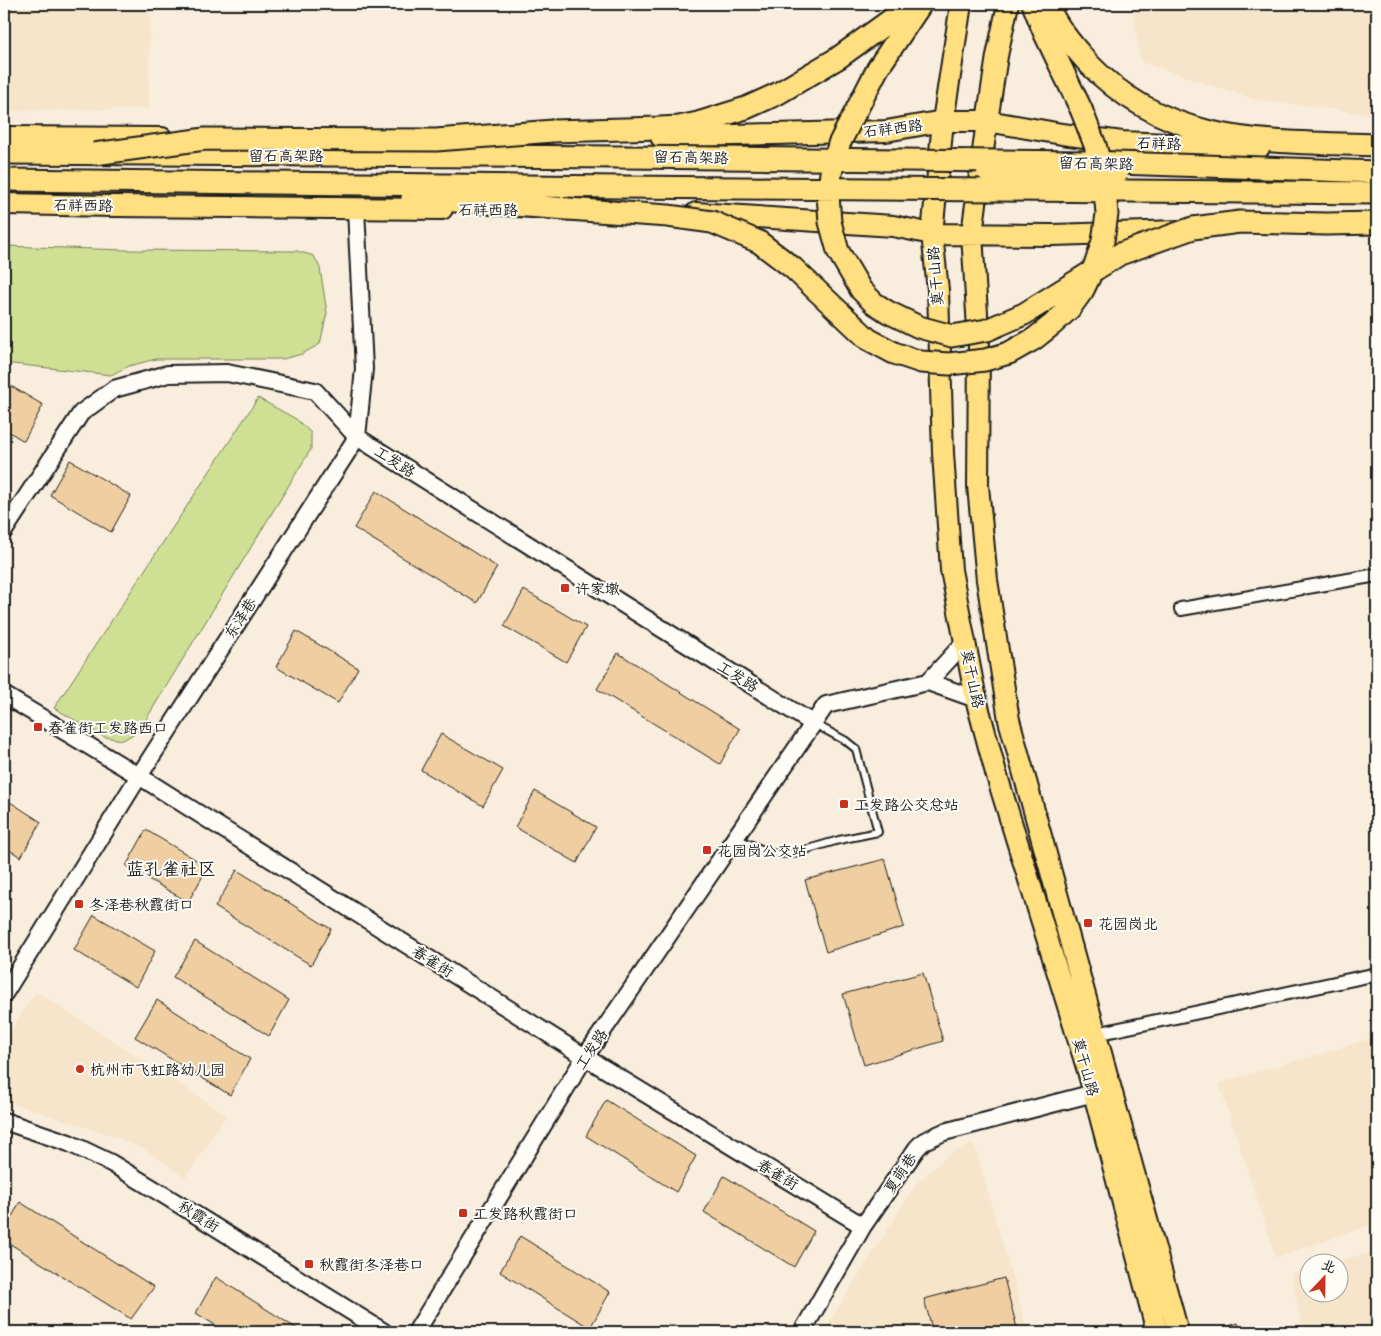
<svg xmlns="http://www.w3.org/2000/svg" width="1381" height="1336" viewBox="0 0 1381 1336" font-family="'Patrick Hand','LXGW WenKai TC',sans-serif">
  <rect width="100%" height="100%" fill="#f9eedd"/>
  <filter id="ink" filterUnits="userSpaceOnUse"><feTurbulence type="fractalNoise" baseFrequency=".02" numOctaves="2"/><feDisplacementMap in="SourceGraphic" scale="10" xChannelSelector="R" yChannelSelector="G"/><feConvolveMatrix kernelMatrix="1 2 1 2 8 2 1 2 1" color-interpolation-filters="sRGB"/></filter>
  <g filter="url(#ink)">
    <!-- built -->
    <path fill="#f6e5cb" d="M 4,4 L 150,4 L 149,109 L 4,111 Z
      M 1131,4 L 1377,4 L 1377,115 L 1255,100 L 1141,62 Z
      M 36,991 L 227,1115 L 185,1178 L 144,1149 L 113,1136 L 8,1102 L 4,1098 L 4,1041 Z
      M 1377,1037 L 1377,1223 L 1276,1258 L 1219,1083 Z
      M 974,1143 L 1028,1332 L 823,1332 L 917,1183 L 949,1154 Z
      M 1377,1251 L 1377,1332 L 1303,1332 L 1291,1274 L 1308,1270 L 1308,1294 L 1338,1294 L 1338,1264 L 1330,1263 Z"/>
    <!-- green -->
    <path fill="#cfe094" stroke="#767e58" d="M 4,246 L 126,250 L 297,251 L 314,256 L 320,268 L 327,313 L 320,344 L 302,354 L 283,359 L 156,359 L 129,366 L 111,375 L 4,363 Z
      M 258,398 L 296,419 L 311,433 L 311,449 L 139,731 L 123,740 L 104,737 L 54,708 Z"/>
    <!-- building -->
    <path fill="#efcfa1" stroke="#1c1c1c" d="M 4,382 L 43,405 L 24,441 L 4,429 Z
      M 70,460 L 131,496 L 111,532 L 50,495 Z
      M 376,491 L 497,567 L 477,603 L 354,528 Z
      M 524,590 L 586,627 L 566,662 L 504,626 Z
      M 296,631 L 358,668 L 338,703 L 276,667 Z
      M 618,653 L 740,729 L 720,764 L 597,689 Z
      M 441,734 L 503,770 L 483,806 L 421,770 Z
      M 535,791 L 596,827 L 577,863 L 515,827 Z
      M 4,798 L 41,822 L 21,857 L 4,847 Z
      M 146,830 L 208,867 L 188,902 L 126,866 Z
      M 885,859 L 904,927 L 826,952 L 805,880 Z
      M 237,870 L 331,929 L 311,965 L 215,907 Z
      M 94,915 L 155,951 L 136,987 L 74,950 Z
      M 195,941 L 289,1000 L 269,1036 L 173,977 Z
      M 923,973 L 943,1041 L 864,1065 L 843,994 Z
      M 157,1000 L 250,1059 L 230,1095 L 135,1037 Z
      M 606,1100 L 696,1156 L 676,1192 L 586,1136 Z
      M 724,1176 L 814,1231 L 794,1267 L 704,1212 Z
      M 20,1202 L 154,1287 L 131,1319 L 4,1240 L 4,1231 Z
      M 520,1236 L 610,1292 L 590,1328 L 500,1272 Z
      M 216,1277 L 302,1332 L 226,1332 L 196,1313 Z
      M 1004,1278 L 1018,1332 L 933,1332 L 924,1299 Z
      M 1238,1323 L 1241,1332 L 1221,1332 L 1220,1329 Z"/>
    <g fill="none" stroke-linecap="round" stroke-linejoin="round">
      <defs>
        <path id="service" d="M 736,838 L 770,853 L 791,854 L 839,840 L 878,832 L 856,749 L 846,741 L 813,723"/>
        <path id="minor" d="M 1181,609 L 1377,575
          M 1096,1034 L 1377,974"/>
        <path id="tertiary" d="M 4,531 L 81,413 L 114,389 L 168,374 L 227,373 L 315,391 L 357,437 L 812,723
          M 928,682 L 965,642
          M 4,695 L 139,776 L 585,1057 L 863,1226
          M 4,994 L 139,776 L 357,437 L 364,369 L 356,209
          M 4,1121 L 69,1143 L 111,1163 L 167,1197 L 384,1332
          M 416,1332 L 585,1057 L 826,705 L 928,682 L 976,699
          M 802,1332 L 863,1226 L 917,1148 L 924,1141 L 944,1132 L 1094,1093"/>
        <path id="primary" d="M 961,4 L 943,121 L 932,234 L 938,290 L 943,453 L 951,570 L 976,699 L 996,773 L 1088,1071 L 1157,1332
          M 1008,4 L 997,56 L 987,121 L 972,234 L 979,345 L 978,486 L 987,580 L 1009,720 L 1178,1332
          M 4,137 L 162,138
          M 661,137 L 886,131 L 943,121 L 987,121 L 1062,134 L 1122,142 L 1259,148
          M 4,204 L 114,206 L 442,209
          M 696,213 L 893,226 L 932,234 L 1053,235 L 1178,231"/>
        <path id="trunk" d="M 1033,4 L 1044,32 L 1081,109
          M 1047,4 C 1056,26 1072,45 1088,63 C 1169,148 1269,141 1377,145
          M 878,68 L 921,4
          M 553,131 L 660,128 L 679,127 L 698,123 L 746,108 L 777,94 L 838,58 L 899,14 L 909,4
          M 4,153 L 624,157
          M 4,180 L 622,187
          M 412,198 L 568,209"/>
      </defs>
      <!-- service casing -->
      <use href="#service" stroke="#1c1c1c" stroke-width="10"/>
      <!-- minor casing -->
      <use href="#minor" stroke="#1c1c1c" stroke-width="16"/>
      <!-- tertiary casing -->
      <use href="#tertiary" stroke="#1c1c1c" stroke-width="20"/>
      <!-- primary casing -->
      <use href="#primary" stroke="#1c1c1c" stroke-width="24"/>
      <!-- trunk casing -->
      <use href="#trunk" stroke="#1c1c1c" stroke-width="25"/>
      <!-- service -->
      <use href="#service" stroke="#fdfcf7" stroke-width="6"/>
      <!-- minor -->
      <use href="#minor" stroke="#fdfcf7" stroke-width="12"/>
      <!-- tertiary -->
      <use href="#tertiary" stroke="#fdfcf7" stroke-width="16"/>
      <!-- primary -->
      <use href="#primary" stroke="#ffdf80" stroke-width="20"/>
      <!-- trunk -->
      <use href="#trunk" stroke="#ffdf80" stroke-width="21"/>
      <defs>
        <path id="primary-bridge" d="M 987,171 L 1118,173"/>
        <path id="trunk-bridge" d="M 878,68 L 839,144 L 831,173 L 828,195 L 830,222 L 838,251 L 861,290 L 874,303 L 888,312 L 919,327 L 952,336 L 987,330 L 1024,314 L 1120,254 L 1193,228 L 1240,222 L 1326,224 L 1377,223
          M 94,154 L 205,139 L 436,140 L 553,131
          M 624,157 L 1088,162 L 1377,172
          M 622,187 L 1377,193
          M 568,209 L 668,216 L 712,222 L 759,242 L 793,268 L 868,339 L 894,353 L 921,362 L 949,364 L 985,360 L 1009,353 L 1034,339 L 1053,324 L 1070,308 L 1083,290 L 1096,263 L 1103,241 L 1107,214 L 1104,179 L 1095,145 L 1081,109"/>
      </defs>
      <!-- primary-bridge casing -->
      <use href="#primary-bridge" stroke="#1c1c1c" stroke-width="24" stroke-linecap="butt"/>
      <!-- trunk-bridge casing -->
      <use href="#trunk-bridge" stroke="#1c1c1c" stroke-width="25" stroke-linecap="butt"/>
      <!-- primary-bridge -->
      <use href="#primary-bridge" stroke="#ffdf80" stroke-width="20"/>
      <!-- trunk-bridge -->
      <use href="#trunk-bridge" stroke="#ffdf80" stroke-width="21"/>
    </g>
  </g>
  <!-- markers -->
  <g fill="#c8321e" stroke="#fdfcf7" stroke-width="2">
    <rect x="560" y="583" width="10" height="10" rx="2.5"/>
    <rect x="33" y="722" width="10" height="10" rx="2.5"/>
    <rect x="839" y="799" width="10" height="10" rx="2.5"/>
    <rect x="702" y="845" width="10" height="10" rx="2.5"/>
    <rect x="74" y="899" width="10" height="10" rx="2.5"/>
    <rect x="1083" y="918" width="10" height="10" rx="2.5"/>
    <circle cx="80" cy="1069" r="5"/>
    <rect x="458" y="1208" width="10" height="10" rx="2.5"/>
    <rect x="304" y="1259" width="10" height="10" rx="2.5"/>
  </g>
  <g text-anchor="middle" dominant-baseline="central" stroke-width="4" stroke-linejoin="round" paint-order="stroke">
    <!-- street labels -->
    <g font-size="15" fill="#1c1c1c" stroke="#fdfcf7">
      <text transform="translate(893 128) rotate(-7)">石祥西路</text>
      <text transform="translate(1159 143) rotate(2)">石祥路</text>
      <text x="286" y="155">留石高架路</text>
      <text transform="translate(691 157) rotate(1)">留石高架路</text>
      <text transform="translate(1096 163) rotate(1)">留石高架路</text>
      <text transform="translate(83 205) rotate(1)">石祥西路</text>
      <text x="488" y="209">石祥西路</text>
      <text transform="translate(935 276) rotate(-95)">莫干山路</text>
      <text transform="translate(395 461) rotate(32)">工发路</text>
      <text transform="translate(240 618) rotate(-57)">东泽巷</text>
      <text transform="translate(738 676) rotate(32)">工发路</text>
      <text transform="translate(973 679) rotate(78)">莫干山路</text>
      <text transform="translate(433 961) rotate(32)">春雀街</text>
      <text transform="translate(591 1049) rotate(-57)">工发路</text>
      <text transform="translate(1086 1067) rotate(74)">莫干山路</text>
      <text transform="translate(900 1173) rotate(-56)">夏萌巷</text>
      <text transform="translate(778 1174) rotate(31)">春雀街</text>
      <text transform="translate(199 1216) rotate(32)">秋霞街</text>
    </g>
    <!-- poi labels -->
    <g font-size="15" fill="#1c1c1c" stroke="#fdfcf7" text-anchor="start">
      <text x="575" y="588">许家墩</text>
      <text x="48" y="727">春雀街工发路西口</text>
      <text x="854" y="804">工发路公交总站</text>
      <text x="717" y="850">花园岗公交站</text>
      <text x="89" y="904">冬泽巷秋霞街口</text>
      <text x="1098" y="923">花园岗北</text>
      <text x="90" y="1069">杭州市飞虹路幼儿园</text>
      <text x="473" y="1213">工发路秋霞街口</text>
      <text x="319" y="1264">秋霞街冬泽巷口</text>
    </g>
    <!-- quarter labels -->
    <g font-size="18" fill="#1c1c1c" stroke="#fdfcf7">
      <text x="171" y="868">蓝孔雀社区</text>
    </g>
  </g>
  <!-- margin -->
  <rect width="1381" height="1336" fill="none" stroke="#fdfcf7" stroke-width="20"/>
  <rect x="10" y="10" width="1361" height="1316" fill="none" stroke="#1c1c1c" stroke-width="2" filter="url(#ink)"/>
  <!-- north arrow -->
  <g transform="translate(1324 1278) rotate(22)"><circle r="24" fill="#fdfcf7" stroke="#a3a29f"/>
  <path d="M0-4L9 19L0 12L-9 19Z" fill="#c8321e"/>
  <text y="-8" font-size="14" font-weight="bold" text-anchor="middle" fill="#1c1c1c">北</text>
  </g>
</svg>
